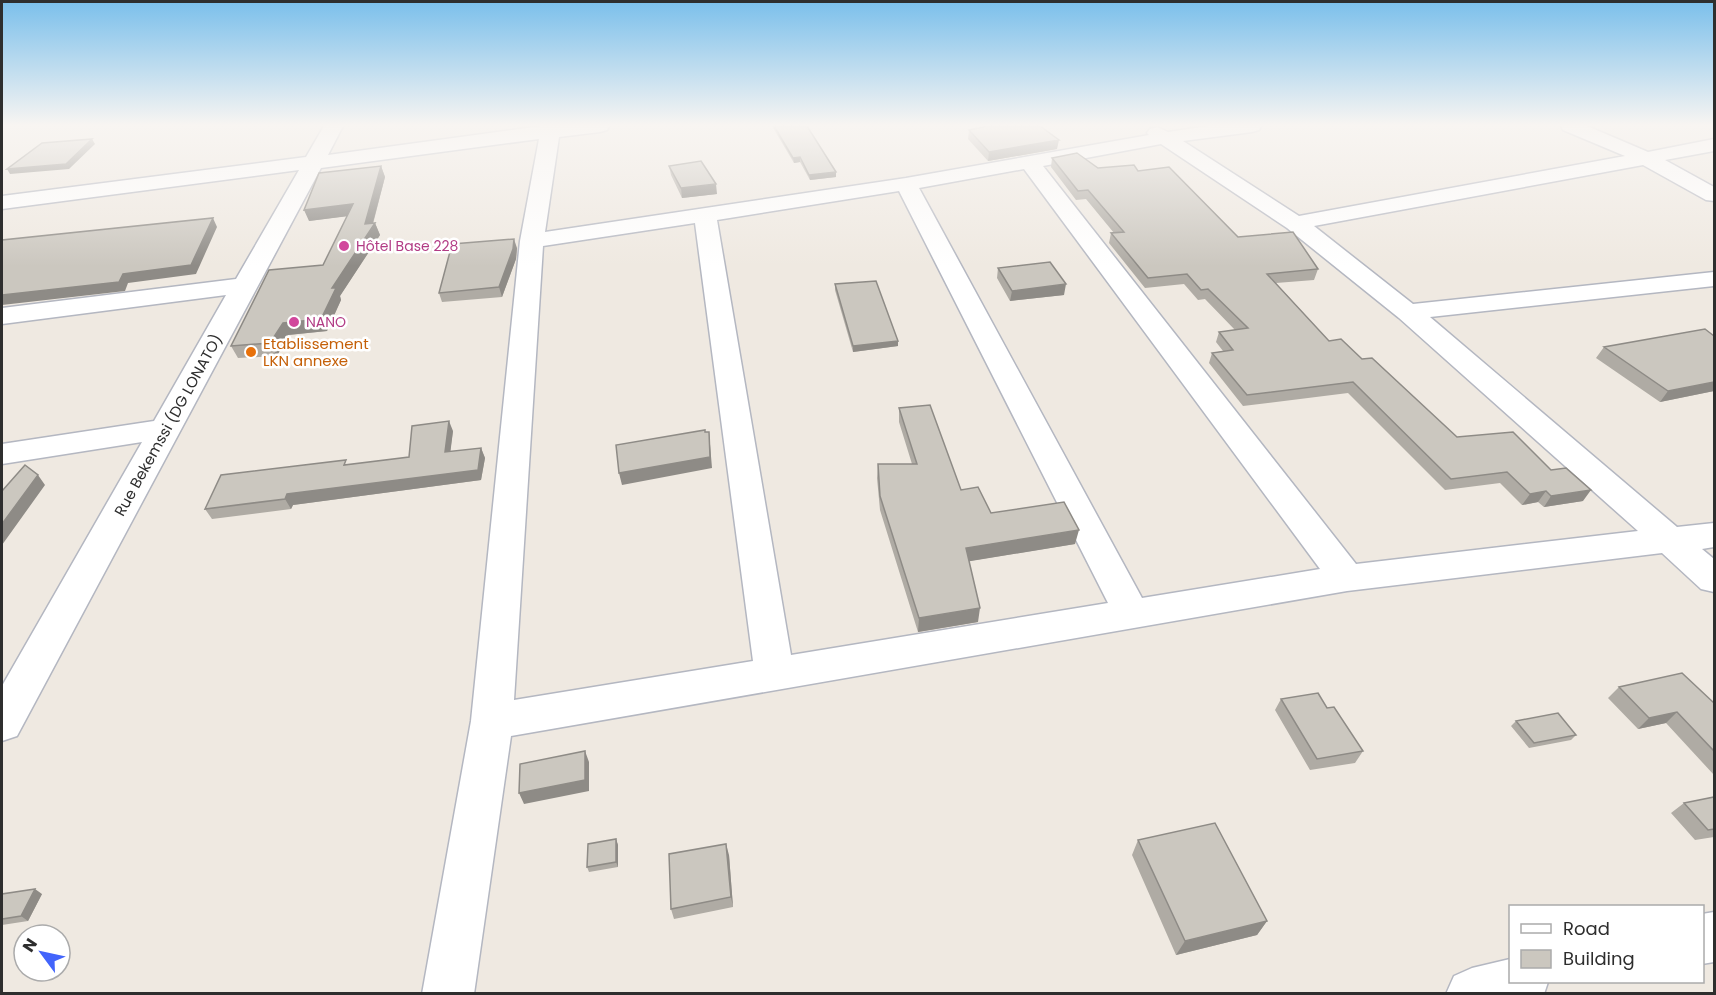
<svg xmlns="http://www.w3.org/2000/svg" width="1716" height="995" viewBox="0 0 1716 995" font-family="Poppins,sans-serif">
  <rect width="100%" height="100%" fill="#efe9e1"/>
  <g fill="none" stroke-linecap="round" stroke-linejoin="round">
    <defs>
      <path id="minor" d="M 324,126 L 343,126 L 328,155 L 541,126 L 609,126 L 607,130 L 600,132 L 559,137 L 545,232 L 906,178 L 1149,135 L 1147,133 L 1150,129 L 1157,127 L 1168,132 L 1208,126 L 1261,126 L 1259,130 L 1252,132 L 1183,141 L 1299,216 L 1625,156 L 1563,130 L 1561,126 L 1587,126 L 1648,152 L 1714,139 L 1714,151 L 1665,160 L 1714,187 L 1714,201 L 1706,200 L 1643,165 L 1314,226 L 1413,304 L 1714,272 L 1714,286 L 1430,317 L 1677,527 L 1714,523 L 1714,547 L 1702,549 L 1714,559 L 1714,592 L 1701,589 L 1662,553 L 1347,591 L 511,736 L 474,994 L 422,994 L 471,721 L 520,241 L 539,139 L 321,168 L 17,736 L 2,741 L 2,686 L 142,442 L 2,464 L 2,444 L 154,421 L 226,295 L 2,324 L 2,308 L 236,279 L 299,170 L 2,209 L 2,196 L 306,157 ZM 1161,144 L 1287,228 L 1399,318 L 1638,531 L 1356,564 L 1043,166 ZM 1024,169 L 1320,569 L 1142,598 L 919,188 ZM 899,191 L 1108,603 L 791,655 L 717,220 ZM 695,223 L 753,661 L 514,700 L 543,246 Z
        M 1714,912 L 1714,962 L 1702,964 L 1702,914 Z
        M 1510,959 L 1510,982 L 1548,982 L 1544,994 L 1446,994 L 1454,976 L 1472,968 Z"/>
    </defs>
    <!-- minor casing -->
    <use href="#minor" stroke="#b4b7c1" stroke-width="3"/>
    <!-- minor -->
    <use href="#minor" fill="#fff" fill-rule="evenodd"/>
  </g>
  <!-- wall -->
  <path fill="#afaba4" d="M 772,126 L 807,126 L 836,172 L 836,177 L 810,180 L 800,162 L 794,163 Z
    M 969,130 L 1057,149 L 988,161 L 968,139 Z
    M 1052,158 L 1098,168 L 1138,171 L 1238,237 L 1318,269 L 1314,280 L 1276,283 L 1329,341 L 1362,359 L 1457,437 L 1583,501 L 1544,507 L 1538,502 L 1522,505 L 1500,483 L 1445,490 L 1348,393 L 1243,406 L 1209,363 L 1212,353 L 1223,351 L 1216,342 L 1219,332 L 1235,330 L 1205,299 L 1198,300 L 1184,284 L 1145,288 L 1109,243 L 1111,233 L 1114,233 L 1086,199 L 1076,200 L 1051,167 Z
    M 381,166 L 385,177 L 373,224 L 375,223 L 380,235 L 340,296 L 341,300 L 327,331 L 288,335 L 277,356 L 238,358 L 231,346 L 323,265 L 347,216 L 309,221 Z
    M 669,166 L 717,194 L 682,198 L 671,175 Z
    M 517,248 L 516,259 L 502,297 L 442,302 L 439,293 Z
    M 998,268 L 1064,295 L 1010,301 L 997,278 Z
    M 835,284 L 898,346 L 853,352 L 835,290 Z
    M 1714,336 L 1714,391 L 1660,402 L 1596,358 L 1604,347 Z
    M 899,408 L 961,490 L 991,513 L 1075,544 L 969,561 L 978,622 L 918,632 L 880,510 L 877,478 L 878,464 L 912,464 L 899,422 Z
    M 453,431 L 450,452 L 481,448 L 485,458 L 481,480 L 293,505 L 291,509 L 212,519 L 205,509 L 409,457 Z
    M 1619,687 L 1714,703 L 1714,775 L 1666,723 L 1638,729 L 1608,698 Z
    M 1281,699 L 1327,708 L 1363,751 L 1355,763 L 1310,770 L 1275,710 Z
    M 1516,721 L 1576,735 L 1571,740 L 1529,748 L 1511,726 Z
    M 1714,797 L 1714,837 L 1695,840 L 1671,813 L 1684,803 Z
    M 616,839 L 618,845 L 618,867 L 589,872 L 587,867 Z
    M 1138,840 L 1267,921 L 1257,935 L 1176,955 L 1132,855 Z
    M 729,855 L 733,907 L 674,919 L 671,909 Z
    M 2,894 L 42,894 L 28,921 L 2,925 Z"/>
  <!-- shaded-wall -->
  <path fill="#8e8b86" d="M 92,139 L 95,144 L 69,169 L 10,174 L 7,169 Z
    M 1059,140 L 1057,149 L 988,161 L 989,152 Z
    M 800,157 L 800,162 L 794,163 L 793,158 Z
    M 381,166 L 385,177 L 371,230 L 375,223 L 380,235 L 340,296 L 341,300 L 327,331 L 288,335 L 277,356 L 270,343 L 283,323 L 332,288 L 365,224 Z
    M 836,172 L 836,177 L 810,180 L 809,175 Z
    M 716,184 L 717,194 L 682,198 L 681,188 Z
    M 353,204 L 357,215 L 309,221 L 304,210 Z
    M 213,218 L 217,227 L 196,274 L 128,283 L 125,291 L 2,305 L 2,295 Z
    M 514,239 L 517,248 L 516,259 L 502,297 L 499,287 Z
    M 1066,284 L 1064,295 L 1010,301 L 1012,291 Z
    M 898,341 L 898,346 L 853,352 L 853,346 Z
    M 1714,382 L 1714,391 L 1660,402 L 1668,391 Z
    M 449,421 L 453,431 L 449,463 L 445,452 Z
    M 709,432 L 712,468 L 622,485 L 619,473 Z
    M 481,448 L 485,458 L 481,480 L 293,505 L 291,509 L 285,499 L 287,494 Z
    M 38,475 L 45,485 L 2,545 L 2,524 Z
    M 1591,490 L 1583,501 L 1544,507 L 1551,496 Z
    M 1546,491 L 1538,502 L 1522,505 L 1530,494 Z
    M 1079,530 L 1075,544 L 965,562 L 966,548 Z
    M 980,608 L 978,622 L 918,632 L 919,618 Z
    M 1677,712 L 1666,723 L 1638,729 L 1649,718 Z
    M 585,751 L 589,762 L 589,791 L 524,804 L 519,793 Z
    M 616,839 L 618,845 L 618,867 L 616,862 Z
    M 726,844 L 729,855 L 733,907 L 731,897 Z
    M 35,889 L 42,894 L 28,921 L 21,916 Z
    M 1267,921 L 1257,935 L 1176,955 L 1185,941 Z"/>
  <!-- building -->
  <path fill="#cbc7bf" stroke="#8e8b86" stroke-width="1.5" d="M 774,126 L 807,126 L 836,172 L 809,175 L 800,157 L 793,158 Z
    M 988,126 L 1040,126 L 1059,140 L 989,152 L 969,130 Z
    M 92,139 L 66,164 L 7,169 L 42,143 Z
    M 1077,153 L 1098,168 L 1134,165 L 1138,171 L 1169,167 L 1238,237 L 1293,232 L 1318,269 L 1267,274 L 1329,341 L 1341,339 L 1362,359 L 1372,358 L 1457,437 L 1513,432 L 1551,470 L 1566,468 L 1591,490 L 1551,496 L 1546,491 L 1530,494 L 1507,472 L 1451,479 L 1353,382 L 1247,395 L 1212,353 L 1233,350 L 1219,332 L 1248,328 L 1208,289 L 1201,290 L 1187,274 L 1148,278 L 1111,233 L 1124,232 L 1088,190 L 1078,191 L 1052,158 Z
    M 701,161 L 716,184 L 681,188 L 669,166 Z
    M 381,166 L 365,224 L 375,223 L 332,288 L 336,288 L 321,319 L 283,323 L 270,343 L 231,346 L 269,270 L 323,265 L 353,204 L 304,210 L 319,173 Z
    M 213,218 L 191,265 L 123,274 L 119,282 L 2,295 L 2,240 Z
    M 514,239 L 513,249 L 499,287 L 439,293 L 452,244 Z
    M 1050,262 L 1066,284 L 1012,291 L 998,268 Z
    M 876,281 L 898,341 L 853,346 L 835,284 Z
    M 1705,329 L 1714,336 L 1714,382 L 1668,391 L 1604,347 Z
    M 930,405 L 961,490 L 978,487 L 991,513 L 1064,502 L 1079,530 L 966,548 L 980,608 L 919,618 L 880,496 L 878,464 L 917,464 L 899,408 Z
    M 449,421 L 445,452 L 481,448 L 478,470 L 287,494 L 285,499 L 205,509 L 221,475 L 346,460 L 344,465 L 409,457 L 412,426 Z
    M 705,430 L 705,432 L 709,432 L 710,457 L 619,473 L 616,445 Z
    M 25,465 L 38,475 L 2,524 L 2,491 Z
    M 1682,673 L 1714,703 L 1714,751 L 1677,712 L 1649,718 L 1619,687 Z
    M 1318,693 L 1327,708 L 1334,707 L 1363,751 L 1317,759 L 1281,699 Z
    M 1558,713 L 1576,735 L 1534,743 L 1516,721 Z
    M 585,751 L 585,780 L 519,793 L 520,764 Z
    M 1714,797 L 1714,829 L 1708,830 L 1684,803 Z
    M 1215,823 L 1267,921 L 1185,941 L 1138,840 Z
    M 616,839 L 616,862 L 587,867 L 588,844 Z
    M 726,844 L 731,897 L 671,909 L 669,854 Z
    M 35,889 L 21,916 L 2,919 L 2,894 Z"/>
  <!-- sky -->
  <linearGradient id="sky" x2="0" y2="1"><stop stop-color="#7abfeb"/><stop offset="0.47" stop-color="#f8f5f2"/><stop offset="1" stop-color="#f8f5f2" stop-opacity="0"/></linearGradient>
  <rect width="1716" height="266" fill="url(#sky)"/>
  <!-- markers -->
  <g fill="#d1479c" stroke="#fff" stroke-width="2">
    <circle cx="344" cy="246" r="6"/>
    <circle cx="294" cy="322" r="6"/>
  </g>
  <circle fill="#e8710a" stroke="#fff" stroke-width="2" cx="251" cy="352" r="6"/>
  <g text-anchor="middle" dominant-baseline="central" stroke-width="5" stroke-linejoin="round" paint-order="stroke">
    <!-- far-hotel labels -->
    <g font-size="14" fill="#b23c85" stroke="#fff" text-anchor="start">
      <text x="356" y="246">Hôtel Base 228</text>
      <text x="306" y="322">NANO</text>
    </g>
    <!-- food labels -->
    <g font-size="15" fill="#c56008" stroke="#fff" text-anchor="start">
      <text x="263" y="343">Etablissement<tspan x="263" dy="17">LKN annexe</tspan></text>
    </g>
    <!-- street labels -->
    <g font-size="15" fill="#2e2e2e" stroke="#fff">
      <text transform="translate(168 425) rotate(-61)">Rue Bekemssi (DG LONATO)</text>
    </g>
  </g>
  <!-- border -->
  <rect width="1716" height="995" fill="none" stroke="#2e2e2e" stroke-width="6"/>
  <!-- legend -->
  <rect x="1509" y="905" width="195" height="78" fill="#ffffff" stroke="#ababab" stroke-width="1.5"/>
  <rect x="1521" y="924" width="30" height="9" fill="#ffffff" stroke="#ababab" stroke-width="1.5"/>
  <text x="1563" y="935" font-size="18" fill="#2e2e2e">Road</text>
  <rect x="1521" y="950" width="30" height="18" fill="#cbc7bf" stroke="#ababab" stroke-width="1.5"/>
  <text x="1563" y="965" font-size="18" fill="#2e2e2e">Building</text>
  <!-- north arrow -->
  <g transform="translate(42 953) rotate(303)"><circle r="28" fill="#ffffff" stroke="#ababab" stroke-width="1.5"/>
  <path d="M0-4.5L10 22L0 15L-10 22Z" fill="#4264fb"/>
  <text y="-9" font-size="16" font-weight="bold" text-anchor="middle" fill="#2e2e2e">N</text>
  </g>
</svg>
